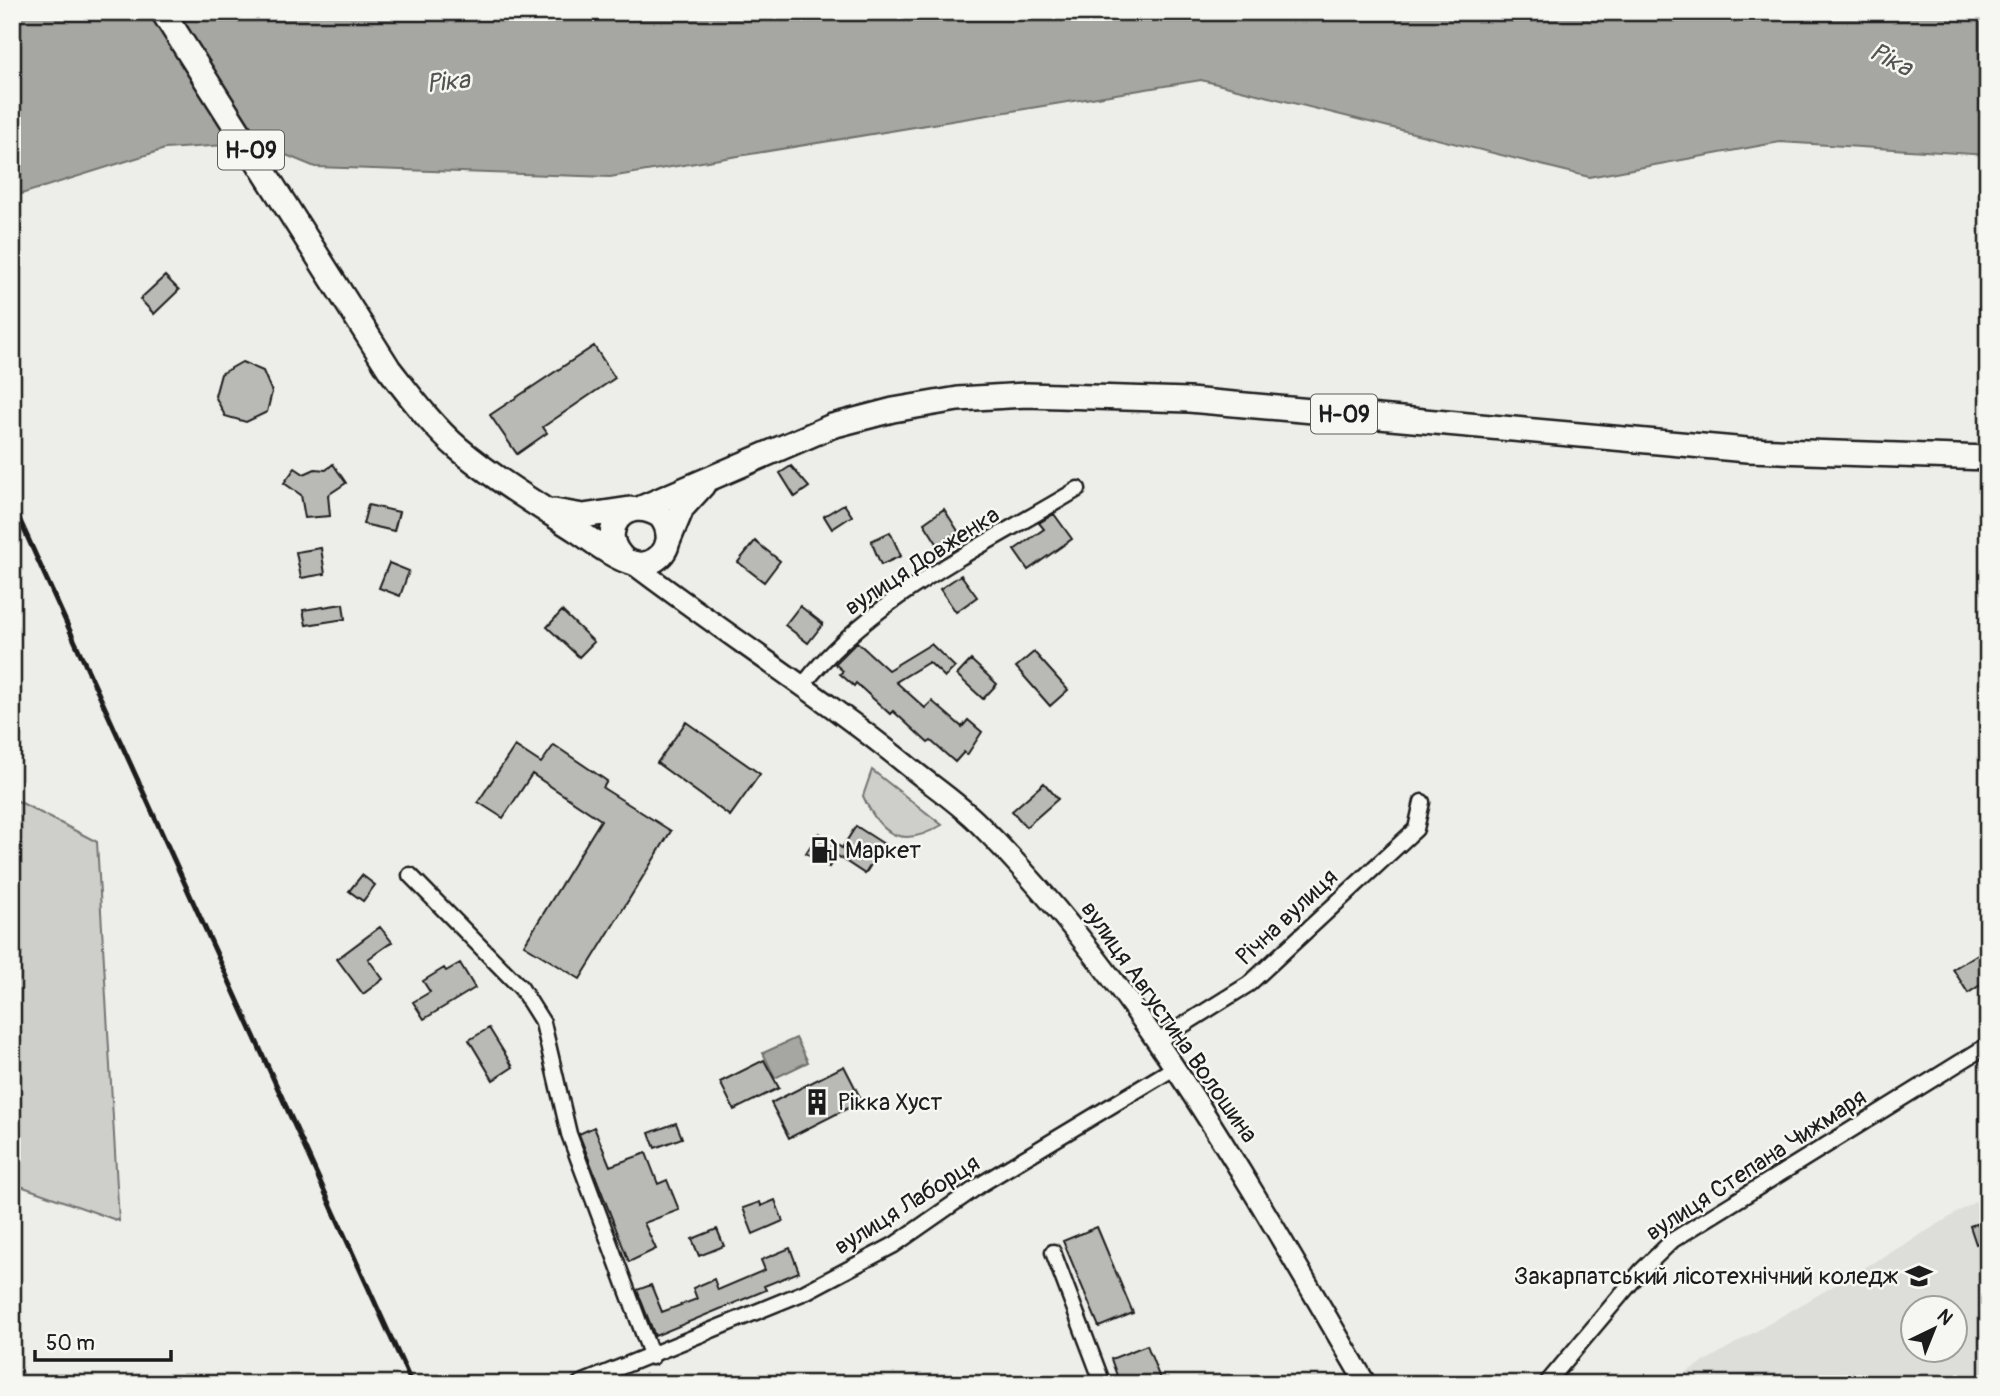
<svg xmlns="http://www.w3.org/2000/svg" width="2000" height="1396" viewBox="0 0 2000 1396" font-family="Pangolin,sans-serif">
  <rect width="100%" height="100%" fill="#edede9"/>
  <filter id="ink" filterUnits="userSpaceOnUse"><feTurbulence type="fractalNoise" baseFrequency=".0143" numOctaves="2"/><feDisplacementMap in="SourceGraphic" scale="14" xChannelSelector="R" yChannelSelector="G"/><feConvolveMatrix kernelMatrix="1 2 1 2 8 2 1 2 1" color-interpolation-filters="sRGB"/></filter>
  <g filter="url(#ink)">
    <!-- built -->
    <path fill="#ddddda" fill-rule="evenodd" d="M 1988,1194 L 1988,1384 L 1666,1384 L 1905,1244 ZM 1912,1308 L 1954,1308 L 1954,1350 L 1912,1350 Z"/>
    <!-- green -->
    <path fill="#cececb" stroke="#757574" stroke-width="2" d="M 872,770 L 942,825 C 902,849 881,836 863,796 Z
      M 12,798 L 97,842 L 119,1221 L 12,1183 Z"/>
    <!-- water -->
    <path fill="#a6a6a3" stroke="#6f6f6d" stroke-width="2" d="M 12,12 L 1988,12 L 1988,155 L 1780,142 L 1589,177 L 1201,80 L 610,177 L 315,167 L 257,143 L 165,149 L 12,197 Z
      M 796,1038 L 808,1062 L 775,1078 L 763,1053 Z"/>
    <!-- building -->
    <path fill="#b9b9b6" stroke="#1c1c1c" stroke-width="2" d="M 165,276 L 179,290 L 154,314 L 140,299 Z
      M 594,346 L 615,378 L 543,427 L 547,433 L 517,454 L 490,415 Z
      M 242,362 L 263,371 L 272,392 L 267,412 L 246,422 L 225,416 L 215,396 L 221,374 Z
      M 333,464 L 346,483 L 328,495 L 330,516 L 305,518 L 301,495 L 284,483 L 295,468 L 304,474 L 315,469 L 326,470 Z
      M 791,466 L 809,487 L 795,497 L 780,473 Z
      M 844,504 L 852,516 L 832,529 L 824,516 Z
      M 368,505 L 399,512 L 394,531 L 363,524 Z
      M 944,509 L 958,531 L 938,545 L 924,523 Z
      M 1054,514 L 1072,539 L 1028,570 L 1014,550 L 1044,529 L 1039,523 Z
      M 890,532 L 901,556 L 881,565 L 871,541 Z
      M 755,541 L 780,561 L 764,582 L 738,562 Z
      M 321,548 L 325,574 L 301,578 L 296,552 Z
      M 389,563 L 409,571 L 400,596 L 379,588 Z
      M 961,575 L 977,597 L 956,612 L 940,589 Z
      M 343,604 L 345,619 L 306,625 L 303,610 Z
      M 800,606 L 823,624 L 808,643 L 785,625 Z
      M 562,611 L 594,642 L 579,657 L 547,627 Z
      M 857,642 L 888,670 L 931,644 L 955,667 L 945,677 L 929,662 L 896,682 L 925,708 L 932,701 L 962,727 L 968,720 L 982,732 L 967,755 L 964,752 L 955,762 L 931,741 L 928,743 L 893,711 L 890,714 L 856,683 L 854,686 L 840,674 L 843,671 L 835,664 Z
      M 1034,652 L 1068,690 L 1050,706 L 1016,667 Z
      M 971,660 L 997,684 L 983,699 L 957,675 Z
      M 686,722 L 760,774 L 730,816 L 657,763 Z
      M 554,745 L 607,781 L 603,788 L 671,831 L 580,979 L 524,945 L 601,820 L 532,774 L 503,818 L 478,802 L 515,746 L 541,763 Z
      M 1044,783 L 1058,799 L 1026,827 L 1012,811 Z
      M 856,826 L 884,844 L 865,874 L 836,855 L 829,867 L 806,853 L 819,833 L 842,848 Z
      M 362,875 L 375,885 L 363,901 L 349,891 Z
      M 380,927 L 392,942 L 368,959 L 383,979 L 363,994 L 337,959 Z
      M 1988,948 L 1988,980 L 1968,993 L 1953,969 Z
      M 460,963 L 475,988 L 424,1019 L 413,1002 L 430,992 L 423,981 L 444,968 L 446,971 Z
      M 489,1028 L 513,1067 L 493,1080 L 469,1040 Z
      M 764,1060 L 779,1088 L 734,1110 L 720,1082 Z
      M 844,1066 L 862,1101 L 789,1138 L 771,1103 Z
      M 676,1123 L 682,1138 L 655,1148 L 649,1133 Z
      M 594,1127 L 610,1166 L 646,1153 L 658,1184 L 667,1180 L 679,1210 L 644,1223 L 656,1249 L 629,1262 L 579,1134 Z
      M 775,1200 L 783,1221 L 753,1234 L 743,1208 L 760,1202 L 761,1206 Z
      M 1988,1220 L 1988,1240 L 1976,1244 L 1970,1226 Z
      M 1097,1227 L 1133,1313 L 1099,1327 L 1063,1241 Z
      M 717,1229 L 724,1246 L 699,1256 L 692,1239 Z
      M 790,1248 L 799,1272 L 764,1286 L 766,1290 L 655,1336 L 637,1290 L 651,1285 L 662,1312 L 697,1299 L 693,1288 L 714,1279 L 718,1290 L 765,1270 L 761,1260 Z
      M 1147,1345 L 1162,1384 L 1120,1384 L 1111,1359 Z"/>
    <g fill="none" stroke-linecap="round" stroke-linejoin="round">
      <defs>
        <path id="minor" d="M 803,685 C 872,596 983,547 1078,489
          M 410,875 L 521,988 L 543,1023 L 569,1134 L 652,1357
          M 1156,1042 L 1249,984 L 1416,829 L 1422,802
          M 1053,1252 L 1103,1384
          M 579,1384 L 805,1292 L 894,1245 L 983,1183 L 1174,1068
          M 1546,1384 L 1641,1271 L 1673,1240 L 1988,1045"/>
        <path id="secondary" d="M 633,564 C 725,634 823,696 913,770 C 934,787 958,803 978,823 C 1140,984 1251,1188 1366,1384"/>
        <path id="primary" d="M 163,12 L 389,369 C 411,397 432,426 459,449 C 496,480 538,505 578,531 C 594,542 614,558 633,563 C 649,568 666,556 668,540 C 669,530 666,523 660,516 C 625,493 594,533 625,560
          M 641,508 L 832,426 L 893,410 L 958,399 L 1027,395 L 1189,400 L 1747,450 L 1988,458
          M 554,511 L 583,516 L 630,509
          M 667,544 L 682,508 L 703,485"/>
      </defs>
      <!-- minor casing -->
      <use href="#minor" stroke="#1c1c1c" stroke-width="19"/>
      <!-- secondary casing -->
      <use href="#secondary" stroke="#1c1c1c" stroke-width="24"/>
      <!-- primary casing -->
      <use href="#primary" stroke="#1c1c1c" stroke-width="28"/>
      <!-- minor -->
      <use href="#minor" stroke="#f6f6f2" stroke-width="14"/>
      <!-- secondary -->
      <use href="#secondary" stroke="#f6f6f2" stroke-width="19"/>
      <!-- primary -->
      <use href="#primary" stroke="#f6f6f2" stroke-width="23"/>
      <!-- rail -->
      <path stroke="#1c1c1c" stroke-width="5" d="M 12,503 L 412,1384"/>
    </g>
  </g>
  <!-- icons -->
  <defs>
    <symbol id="fuel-bare" viewBox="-9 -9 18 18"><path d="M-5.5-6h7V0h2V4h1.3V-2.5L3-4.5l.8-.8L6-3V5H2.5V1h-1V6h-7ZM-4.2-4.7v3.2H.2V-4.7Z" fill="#1c1c1c" stroke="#f6f6f2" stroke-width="2.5" paint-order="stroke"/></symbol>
    <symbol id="building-bare" viewBox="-9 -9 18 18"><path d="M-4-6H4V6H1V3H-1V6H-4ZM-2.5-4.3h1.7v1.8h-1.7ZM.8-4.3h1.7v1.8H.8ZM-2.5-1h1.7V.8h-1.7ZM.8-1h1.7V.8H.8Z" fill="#1c1c1c" stroke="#f6f6f2" stroke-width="2.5" paint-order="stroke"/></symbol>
    <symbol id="university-bare" viewBox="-9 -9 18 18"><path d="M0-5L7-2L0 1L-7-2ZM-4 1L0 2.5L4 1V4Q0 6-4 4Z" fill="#1c1c1c" stroke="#f6f6f2" stroke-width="2.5" paint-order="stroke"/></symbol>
  </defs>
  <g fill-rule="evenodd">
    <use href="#fuel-bare" x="805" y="831" width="38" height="38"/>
    <use href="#building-bare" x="798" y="1083" width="38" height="38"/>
    <use href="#university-bare" x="1900" y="1257" width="38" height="38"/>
  </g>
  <g text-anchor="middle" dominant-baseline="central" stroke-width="5" stroke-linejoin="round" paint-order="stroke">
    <!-- shield labels -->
    <g fill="#f6f6f2" stroke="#5d5d5c" stroke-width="2">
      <rect x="218" y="130.5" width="66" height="39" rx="5"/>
      <rect x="1311" y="394.5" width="66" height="39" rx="5"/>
    </g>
    <g font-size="23" font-weight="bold" fill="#1c1c1c">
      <text x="251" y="150">Н-09</text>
      <text x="1344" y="414">Н-09</text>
    </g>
    <!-- street labels -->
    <g font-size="24" fill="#1c1c1c" stroke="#f6f6f2">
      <text transform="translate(922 561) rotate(-33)">вулиця Довженка</text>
      <text transform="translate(1287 917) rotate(-43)">Річна вулиця</text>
      <text transform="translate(1169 1022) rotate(55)">вулиця Августина Волошина</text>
      <text transform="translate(1756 1165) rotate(-33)">вулиця Степана Чижмаря</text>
      <text transform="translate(907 1205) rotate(-32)">вулиця Лаборця</text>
    </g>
    <!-- poi labels -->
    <g font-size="24" fill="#1c1c1c" stroke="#f6f6f2" text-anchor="start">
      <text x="845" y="850">Маркет</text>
      <text x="838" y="1102">Рікка Хуст</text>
      <text x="1898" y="1276" text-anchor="end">Закарпатський лісотехнічний коледж</text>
    </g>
    <!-- water labels -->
    <g font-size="26" font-style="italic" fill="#535352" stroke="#f6f6f2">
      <text transform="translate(1891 60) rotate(27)">Ріка</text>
      <text transform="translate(448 82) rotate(-6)">Ріка</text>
    </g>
  </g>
  <!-- margin -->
  <rect width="2000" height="1396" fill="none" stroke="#f6f6f2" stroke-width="42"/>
  <rect x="21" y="21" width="1958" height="1354" fill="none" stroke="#1c1c1c" stroke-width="2.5" filter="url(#ink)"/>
  <!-- north arrow -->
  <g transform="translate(1934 1329) rotate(43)"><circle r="33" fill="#f6f6f2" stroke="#9f9f9c" stroke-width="2"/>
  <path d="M0-5L12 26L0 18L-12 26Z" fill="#1c1c1c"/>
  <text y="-10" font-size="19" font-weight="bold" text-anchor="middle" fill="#1c1c1c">N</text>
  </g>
  <!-- scale -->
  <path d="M35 1350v10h136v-10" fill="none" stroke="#1c1c1c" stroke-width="3.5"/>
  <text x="46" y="1350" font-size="21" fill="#1c1c1c" stroke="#f6f6f2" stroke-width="5" paint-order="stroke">50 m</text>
</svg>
